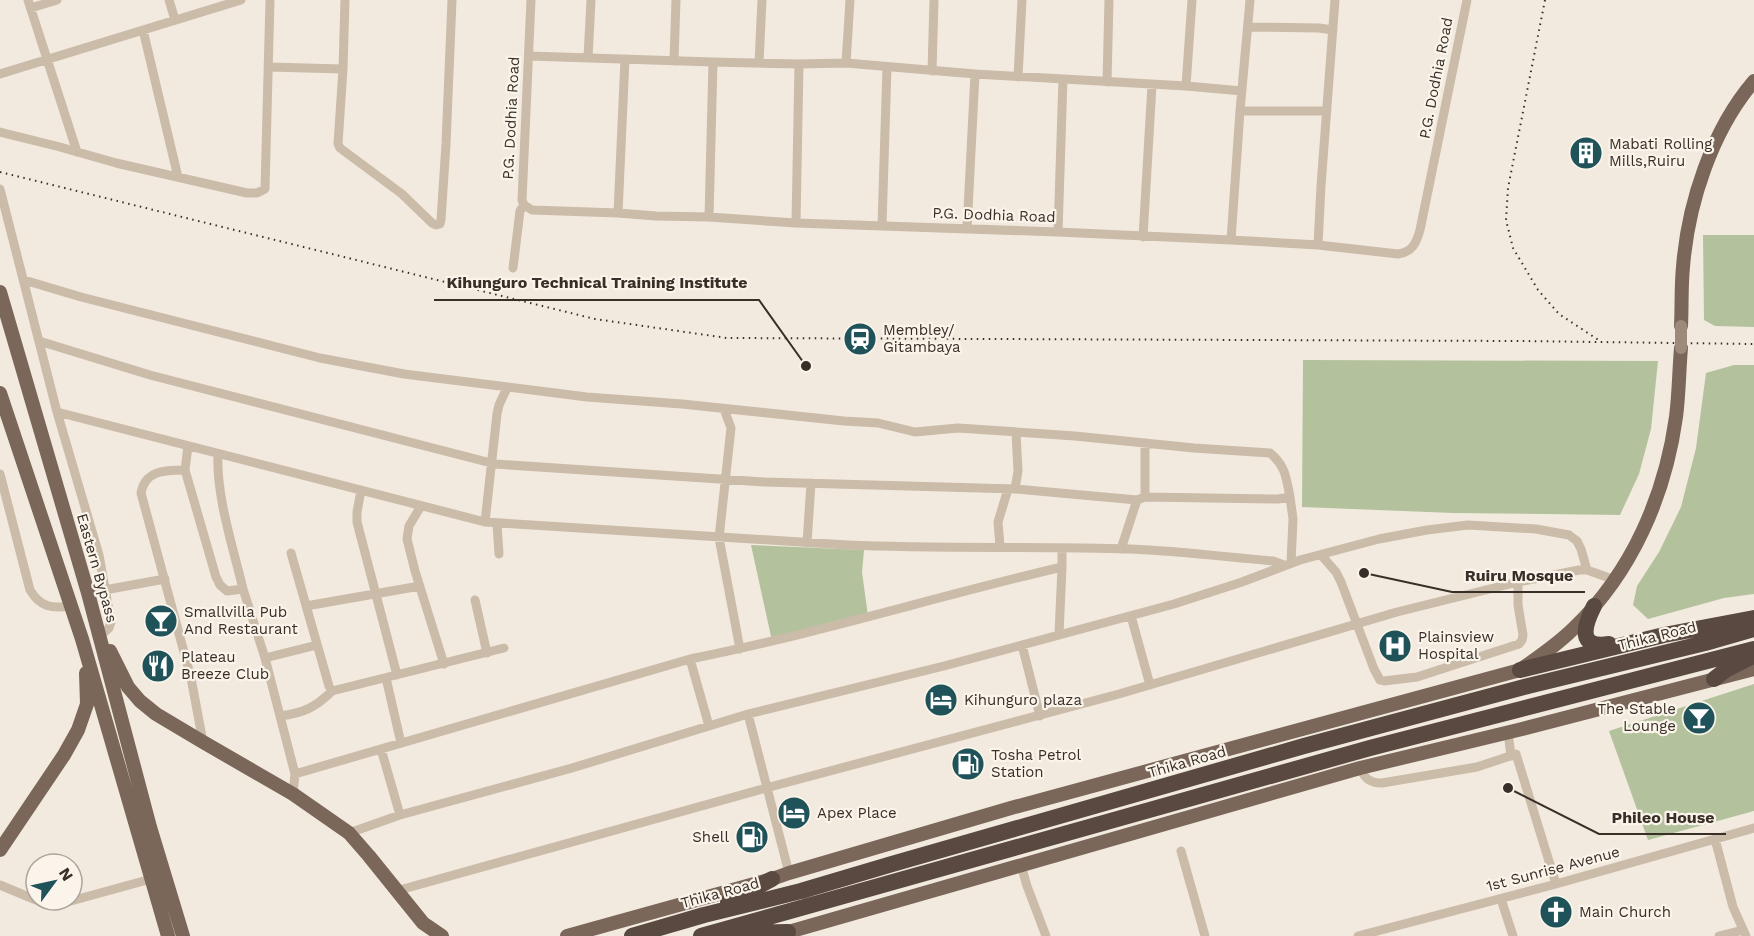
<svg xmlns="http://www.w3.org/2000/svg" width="1754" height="936" viewBox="0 0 1754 936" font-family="'Work Sans',sans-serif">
  <rect width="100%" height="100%" fill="#f2eade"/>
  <!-- green -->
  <path fill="#b3c29d" d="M 1703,235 L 1754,235 L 1754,327 L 1715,326 L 1704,320 Z
    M 1303,360 L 1658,361 L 1651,429 L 1639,474 L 1620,515 L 1453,513 L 1302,507 Z
    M 1734,365 L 1754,365 L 1754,594 L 1724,598 L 1648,619 L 1633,605 L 1637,586 L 1659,552 L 1681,507 L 1696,448 L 1706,373 Z
    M 751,545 L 864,550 L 862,572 L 868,616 L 772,641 Z
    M 1754,684 L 1754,811 L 1648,840 L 1609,731 Z"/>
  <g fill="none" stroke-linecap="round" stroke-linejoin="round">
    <!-- street -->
    <path stroke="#cbbba9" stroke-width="9" d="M 28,0 L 77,152
      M 169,0 L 175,20
      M 345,0 L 343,69 L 338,144 L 340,148 L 402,194 L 432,223 L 436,225 L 440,224 L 441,220 L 446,144 L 452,0
      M 531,0 L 522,200 L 524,205 L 532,210 L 618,213 L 656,216 L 709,217 L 796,223 L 1058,232 L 1231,240 L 1318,245 L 1398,254 C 1412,252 1416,244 1420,230 L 1467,0
      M 31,8 L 57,0
      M 1248,27 L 1319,28 L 1333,30
      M 143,30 L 178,177
      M 529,56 L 713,62 L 799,64 L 846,63 L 975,74 L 1186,86 L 1242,91
      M 588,58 L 591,0
      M 674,61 L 676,0
      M 759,63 L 762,0
      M 846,63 L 850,0
      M 269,67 L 343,69
      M 932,71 L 934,0
      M 0,74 L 241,0
      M 1018,77 L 1022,0
      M 1107,82 L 1109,0
      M 1186,86 L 1192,0
      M 1240,111 L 1327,111
      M 0,132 L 60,147 L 116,163 L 247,193 L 257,193 L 265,189 L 270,0
      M 0,189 L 57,412 L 99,555 L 111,622 L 109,628 L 102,634
      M 618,213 L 625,59
      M 709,217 L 713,62
      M 796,223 L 799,64
      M 882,225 L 887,67
      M 967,229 L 975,74
      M 1058,232 L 1063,79
      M 1143,237 L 1152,85
      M 1231,240 L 1240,111 L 1250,0
      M 1318,245 L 1321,186 L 1335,0
      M 513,268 L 520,211 L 524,205
      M 24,280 L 81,297 L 320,358 L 404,374 L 587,397 L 682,404 L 844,421 L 878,423 L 915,432 L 958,428 L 1075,436 L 1194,448 L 1270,453 C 1286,466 1286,478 1290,497 L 1278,499 L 1145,497 L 1137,500 L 1015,489 L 765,482 L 495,464 L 150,375 L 39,341
      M 724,409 L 731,428 L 719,538 L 740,649
      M 57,412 L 485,522 L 847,545 C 941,549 1036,546 1131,549 C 1178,551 1226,557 1273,561 L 1284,565
      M 188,446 L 185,470 L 216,577 L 220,585 L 227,591 L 243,589 L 265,658 L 295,774 L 293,794
      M 218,454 C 216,496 233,547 243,589
      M 185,470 C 166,470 145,470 141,493 L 191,678 L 203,742
      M 0,474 L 30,590 C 40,607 52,609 71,606
      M 1015,489 L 1018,471 L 1016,432
      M 361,490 L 357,512 L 357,522 L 397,675
      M 1145,497 L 1145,443
      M 1290,497 L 1293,519 L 1291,563
      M 421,506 L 409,526 L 407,539 L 415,571 L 444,664
      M 485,522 L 497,414 L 499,405 L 507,388
      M 497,524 L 499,554
      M 807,543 L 811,483
      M 1000,546 L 998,522 L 1008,489
      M 1121,549 L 1137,500
      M 291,553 L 329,686 L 332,691 L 504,648
      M 1321,555 L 1336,572 L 1341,582 L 1374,669 L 1380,680 L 1384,681 L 1417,677 L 1519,644 L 1522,640 L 1523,635 L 1518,605 L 1518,582
      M 88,593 L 165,579
      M 475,600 L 487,653
      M 306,606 L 420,586
      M 1131,616 L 1150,685
      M 1059,634 L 1062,567
      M 1022,645 L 1040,716
      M 265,658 L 317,645
      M 690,659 L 709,726
      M 386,678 L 401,743
      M 748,714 L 789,873
      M 280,716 C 304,713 316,707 332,691
      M 1508,732 L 1511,756
      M 381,749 L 400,815
      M 1360,768 C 1365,779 1370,783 1382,783 L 1477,767 L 1516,754 L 1556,884
      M 295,774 L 690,659 C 816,634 938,596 1062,567 L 1062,549
      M 349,833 L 400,815 L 572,768 L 748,714 L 944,666 L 1174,604 L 1242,582 L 1300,560 L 1379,539 L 1427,530 L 1468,525 L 1536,529 L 1569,535 L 1577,541 L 1581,549 L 1587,570
      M 1715,839 L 1733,907 L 1746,936
      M 1181,851 L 1205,936
      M 1021,865 L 1027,886 L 1046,936
      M 0,885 L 36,900
      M 396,891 L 766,788 L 1119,694 L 1397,612 L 1518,582 L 1579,570 L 1587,570 L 1615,580
      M 1501,899 L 1513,936
      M 36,900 L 49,905 L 60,904 L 151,879
      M 1358,936 L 1556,884 L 1754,828
      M 1719,936 L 1743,930"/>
    <!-- primary -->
    <path stroke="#7a675a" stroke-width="14" d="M 0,292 L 88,593 L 150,827 L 183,936
      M 1681,326 C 1682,306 1681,286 1683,267 C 1688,203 1712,130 1754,81
      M 0,393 L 82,639 L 168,936
      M 110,651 L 128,687 L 140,701 L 156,714 L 203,742 L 293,794 L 349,833 L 369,856 L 423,923 L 442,936
      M 0,850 L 64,755 L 78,730 L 87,704 L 86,673
      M 778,935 L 1360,768 L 1518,730 L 1754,669
      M 567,936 L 772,879 L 789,873 L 1011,808 L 1520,670 C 1539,657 1558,644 1574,628 C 1632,572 1665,496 1676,417 C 1679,394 1679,371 1681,348"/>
    <!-- highway -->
    <path stroke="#594940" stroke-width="16" d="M 1594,606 C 1584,626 1577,649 1609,644
      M 1520,670 L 1664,635 L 1754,618
      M 1714,679 L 1727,669 L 1751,657
      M 728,902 L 772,879
      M 735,933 L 788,932
      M 632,936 L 704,915 L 801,891 L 892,864 L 1304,746 L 1528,686 L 1705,643 L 1754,629
      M 701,936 L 1370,748 L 1754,649"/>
    <!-- rail -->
    <path stroke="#382f29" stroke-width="2" stroke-dasharray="1.5 4.5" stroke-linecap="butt" d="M 1545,0 L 1508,188 L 1506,220 L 1513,248 L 1538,290 L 1559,314 L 1600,341
      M 0,172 L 595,319 L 727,338 L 1519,341 L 1754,344"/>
    <!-- secondary-bridge -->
    <path stroke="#9e8a7b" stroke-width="12" d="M 1681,348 L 1681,326"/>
  </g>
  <!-- icons -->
  <defs>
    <symbol id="building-disc" viewBox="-11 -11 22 22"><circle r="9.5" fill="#1f5259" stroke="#faf4ea"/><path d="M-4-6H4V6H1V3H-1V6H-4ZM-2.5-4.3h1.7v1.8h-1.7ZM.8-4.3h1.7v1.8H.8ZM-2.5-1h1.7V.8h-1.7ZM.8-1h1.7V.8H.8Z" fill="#fff"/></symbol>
    <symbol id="station-disc" viewBox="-11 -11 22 22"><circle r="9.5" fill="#1f5259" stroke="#faf4ea"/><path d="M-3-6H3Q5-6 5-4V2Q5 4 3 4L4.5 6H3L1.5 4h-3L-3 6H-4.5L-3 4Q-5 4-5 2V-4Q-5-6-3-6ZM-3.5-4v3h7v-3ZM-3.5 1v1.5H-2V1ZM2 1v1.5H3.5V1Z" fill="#fff"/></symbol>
    <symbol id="bar-disc" viewBox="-11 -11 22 22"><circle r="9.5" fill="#1f5259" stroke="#faf4ea"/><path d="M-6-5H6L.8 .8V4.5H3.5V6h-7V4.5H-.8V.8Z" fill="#fff"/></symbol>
    <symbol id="hospital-disc" viewBox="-11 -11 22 22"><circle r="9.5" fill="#1f5259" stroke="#faf4ea"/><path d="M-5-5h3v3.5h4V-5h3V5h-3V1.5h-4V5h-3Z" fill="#fff"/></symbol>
    <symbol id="restaurant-disc" viewBox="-11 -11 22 22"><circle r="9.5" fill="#1f5259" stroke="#faf4ea"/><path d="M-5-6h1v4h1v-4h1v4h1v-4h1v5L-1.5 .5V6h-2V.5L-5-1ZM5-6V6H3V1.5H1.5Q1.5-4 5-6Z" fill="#fff"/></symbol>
    <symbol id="hotel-disc" viewBox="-11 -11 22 22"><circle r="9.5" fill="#1f5259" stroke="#faf4ea"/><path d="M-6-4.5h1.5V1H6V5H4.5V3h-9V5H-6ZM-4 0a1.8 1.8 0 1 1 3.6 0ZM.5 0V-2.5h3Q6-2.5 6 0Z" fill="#fff"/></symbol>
    <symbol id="fuel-disc" viewBox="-11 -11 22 22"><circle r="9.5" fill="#1f5259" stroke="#faf4ea"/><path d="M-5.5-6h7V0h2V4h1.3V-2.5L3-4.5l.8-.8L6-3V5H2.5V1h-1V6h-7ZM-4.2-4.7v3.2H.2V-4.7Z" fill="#fff"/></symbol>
    <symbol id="church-disc" viewBox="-11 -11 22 22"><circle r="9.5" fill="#1f5259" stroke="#faf4ea"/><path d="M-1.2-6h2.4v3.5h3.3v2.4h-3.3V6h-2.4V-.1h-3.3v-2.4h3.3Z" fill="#fff"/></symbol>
  </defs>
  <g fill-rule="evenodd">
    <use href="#building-disc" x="1567" y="134" width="38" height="38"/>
    <use href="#station-disc" x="841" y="320" width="38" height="38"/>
    <use href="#bar-disc" x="142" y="602" width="38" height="38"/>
    <use href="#hospital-disc" x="1376" y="627" width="38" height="38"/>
    <use href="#restaurant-disc" x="139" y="647" width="38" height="38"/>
    <use href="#hotel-disc" x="922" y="681" width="38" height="38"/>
    <use href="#bar-disc" x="1680" y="699" width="38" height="38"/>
    <use href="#fuel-disc" x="949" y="745" width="38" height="38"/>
    <use href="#hotel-disc" x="775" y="794" width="38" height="38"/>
    <use href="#fuel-disc" x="733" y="818" width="38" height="38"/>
    <use href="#church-disc" x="1537" y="893" width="38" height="38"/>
  </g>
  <g text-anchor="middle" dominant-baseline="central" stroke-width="4.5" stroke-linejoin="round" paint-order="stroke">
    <!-- street labels -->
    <g font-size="15" fill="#382f29" stroke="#faf4ea">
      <text transform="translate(1436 78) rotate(-79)">P.G. Dodhia Road</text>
      <text transform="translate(511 118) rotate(-87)">P.G. Dodhia Road</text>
      <text transform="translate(994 215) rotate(2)">P.G. Dodhia Road</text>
      <text transform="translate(97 568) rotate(74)">Eastern Bypass</text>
      <text transform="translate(1657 636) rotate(-14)">Thika Road</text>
      <text transform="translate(1187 762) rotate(-16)">Thika Road</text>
      <text transform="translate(1553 869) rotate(-15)">1st Sunrise Avenue</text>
      <text transform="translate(720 893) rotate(-15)">Thika Road</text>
    </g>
    <!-- poi labels -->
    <g font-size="15" fill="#382f29" stroke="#faf4ea" text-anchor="start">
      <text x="1609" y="144">Mabati Rolling<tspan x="1609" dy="17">Mills,Ruiru</tspan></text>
      <text x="883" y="330">Membley/<tspan x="883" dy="17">Gitambaya</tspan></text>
      <text x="184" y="612">Smallvilla Pub<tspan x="184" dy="17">And Restaurant</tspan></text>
      <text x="1418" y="637">Plainsview<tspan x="1418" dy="17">Hospital</tspan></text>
      <text x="181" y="657">Plateau<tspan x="181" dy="17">Breeze Club</tspan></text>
      <text x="964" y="700">Kihunguro plaza</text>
      <text x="1676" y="709" text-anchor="end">The Stable<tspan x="1676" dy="17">Lounge</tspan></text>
      <text x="991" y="755">Tosha Petrol<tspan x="991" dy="17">Station</tspan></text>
      <text x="817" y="813">Apex Place</text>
      <text x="729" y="837" text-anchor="end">Shell</text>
      <text x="1579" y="912">Main Church</text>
    </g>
  </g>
  <!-- callouts -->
  <path fill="none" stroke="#382f29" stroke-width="2" d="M806 366L759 300H434M1364 573L1452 592H1585M1508 788L1599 834H1726"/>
  <g fill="#382f29" stroke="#faf4ea" stroke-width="2">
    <circle cx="806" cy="366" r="6"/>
    <circle cx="1364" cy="573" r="6"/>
    <circle cx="1508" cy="788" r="6"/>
  </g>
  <g font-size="16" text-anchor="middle" font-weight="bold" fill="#382f29" stroke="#faf4ea" stroke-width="4.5" stroke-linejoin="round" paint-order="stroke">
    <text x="597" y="288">Kihunguro Technical Training Institute</text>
    <text x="1519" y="581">Ruiru Mosque</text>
    <text x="1663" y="823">Phileo House</text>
  </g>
  <!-- north arrow -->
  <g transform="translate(54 882) rotate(57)"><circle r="28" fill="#faf4ea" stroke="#aca59d" stroke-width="1.5"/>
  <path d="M0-4.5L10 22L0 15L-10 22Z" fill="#1f5259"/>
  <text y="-9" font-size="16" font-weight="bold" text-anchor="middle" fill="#382f29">N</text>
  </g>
</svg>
